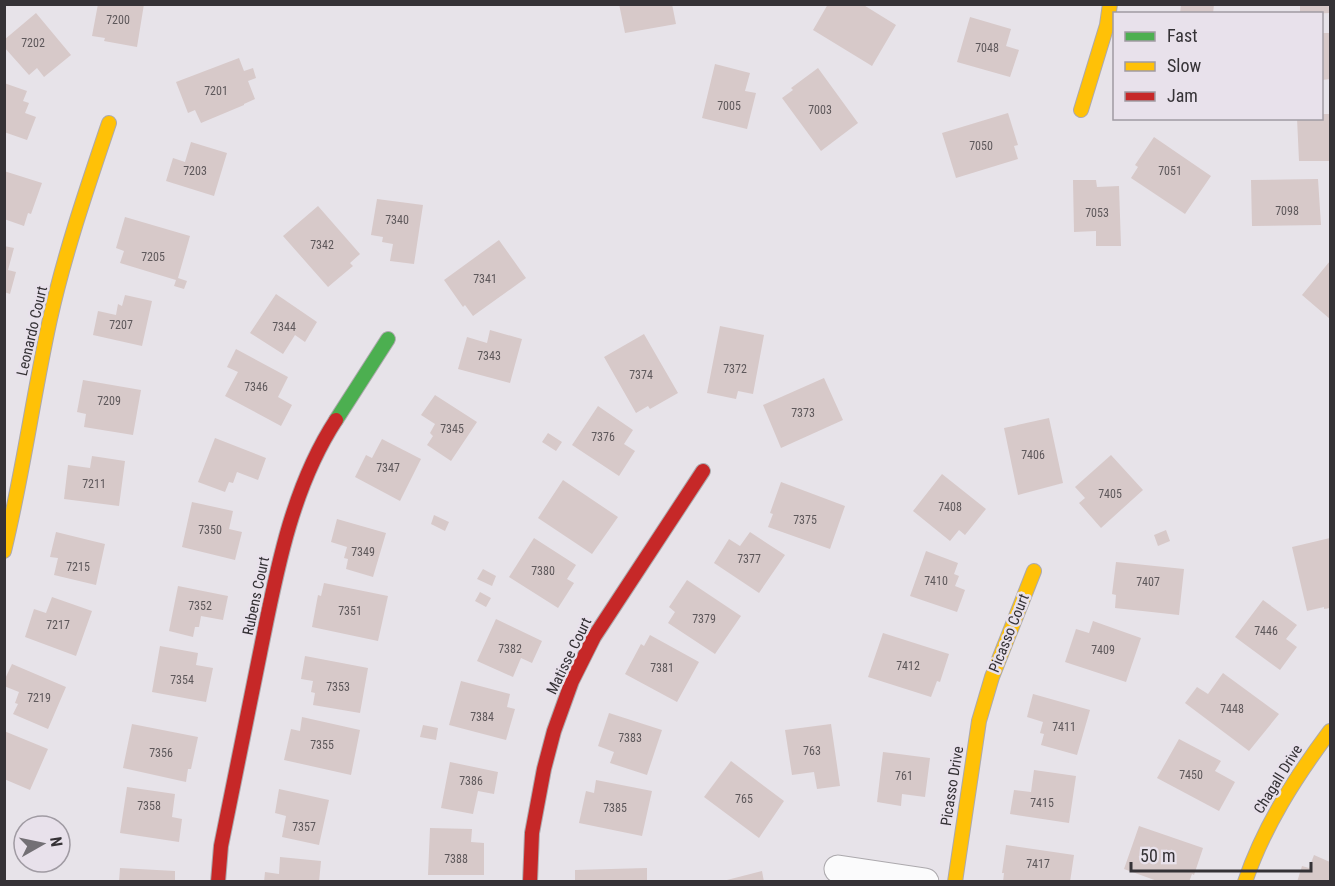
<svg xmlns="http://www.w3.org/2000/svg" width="1335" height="886" viewBox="0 0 1335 886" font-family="'Roboto Condensed',sans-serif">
  <rect width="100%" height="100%" fill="#e7e3e9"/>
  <!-- building -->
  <path fill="#d7c9c9" d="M 98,4 L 144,4 L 137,47 L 104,41 L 105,38 L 92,36 Z
    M 619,4 L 672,4 L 676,24 L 625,33 Z
    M 828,4 L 862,4 L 896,25 L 872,66 L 813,30 Z
    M 1181,4 L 1214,4 L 1213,14 L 1180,14 Z
    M 1300,4 L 1330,4 L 1330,13 L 1300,14 Z
    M 36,13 L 71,55 L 44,77 L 37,68 L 29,75 L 4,47 L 4,40 Z
    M 970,17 L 1011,29 L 1006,46 L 1019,50 L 1010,77 L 957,62 Z
    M 1322,33 L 1330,33 L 1330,79 L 1322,80 Z
    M 239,58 L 244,71 L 253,68 L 256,78 L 248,81 L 255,99 L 244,104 L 244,105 L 201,123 L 195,110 L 188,113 L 176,82 Z
    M 715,64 L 750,73 L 745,91 L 756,93 L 747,129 L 702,118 Z
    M 818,68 L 858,123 L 821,151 L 782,98 L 793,90 L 791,88 Z
    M 4,83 L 27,91 L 23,101 L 29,103 L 25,113 L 36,117 L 27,140 L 4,132 Z
    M 1008,113 L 1018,145 L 1014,146 L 1018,159 L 956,178 L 942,133 Z
    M 1322,114 L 1330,114 L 1330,161 L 1299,161 L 1297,118 L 1322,118 Z
    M 1154,137 L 1211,176 L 1185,214 L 1131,178 L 1138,167 L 1135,165 Z
    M 191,142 L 227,153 L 214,196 L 166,181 L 173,158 L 185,162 Z
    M 4,171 L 42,183 L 31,214 L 28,213 L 24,226 L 4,219 Z
    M 1318,179 L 1321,225 L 1252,226 L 1251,180 Z
    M 1073,180 L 1096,180 L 1097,187 L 1119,186 L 1121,246 L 1096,246 L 1096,231 L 1074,232 Z
    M 377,199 L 423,205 L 414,264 L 390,261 L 393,244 L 382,242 L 383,237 L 371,235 Z
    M 318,206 L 360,254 L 350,263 L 353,266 L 328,287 L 283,236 Z
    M 125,217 L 190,236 L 178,278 L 187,281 L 184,289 L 174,286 L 176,280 L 120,263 L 124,251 L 116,248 Z
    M 499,240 L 526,278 L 473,316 L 465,305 L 463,307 L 444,280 Z
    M 4,246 L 14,248 L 8,270 L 16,272 L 10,294 L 4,292 Z
    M 1330,261 L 1330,319 L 1302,295 Z
    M 276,294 L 317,322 L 305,342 L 295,335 L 283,354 L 250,333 Z
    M 125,295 L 152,301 L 142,346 L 93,335 L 98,311 L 116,315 L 118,304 L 122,306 Z
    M 720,326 L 764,335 L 753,394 L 738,391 L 736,399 L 707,393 Z
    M 490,330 L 522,339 L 510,383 L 458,369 L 467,337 L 487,343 Z
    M 644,334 L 678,393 L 650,409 L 648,406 L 636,413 L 604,357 Z
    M 236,349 L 288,377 L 278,397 L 292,405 L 281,426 L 225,396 L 238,372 L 227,367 Z
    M 824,378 L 843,420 L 781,448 L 763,405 Z
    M 83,380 L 141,390 L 133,435 L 84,427 L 86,414 L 77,412 Z
    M 435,395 L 477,422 L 451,461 L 427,445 L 433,436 L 430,433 L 435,424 L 421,415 Z
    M 598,406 L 633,430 L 624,444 L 635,451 L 619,476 L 572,445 Z
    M 1049,418 L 1063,483 L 1018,495 L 1004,428 Z
    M 548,433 L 562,442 L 556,451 L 542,442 Z
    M 215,438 L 266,458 L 258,480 L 237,472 L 233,483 L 229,482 L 225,492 L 198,482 Z
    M 382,439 L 421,459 L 400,501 L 355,477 L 366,455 L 372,458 Z
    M 1111,455 L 1143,490 L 1101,528 L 1079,503 L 1085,498 L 1075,487 Z
    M 92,456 L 125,461 L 119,506 L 64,499 L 68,465 L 90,468 Z
    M 942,474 L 986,509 L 965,535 L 959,530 L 950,541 L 913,511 Z
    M 563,480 L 618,517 L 592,554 L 538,518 Z
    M 781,482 L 845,506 L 830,549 L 768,527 L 773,514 L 770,513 Z
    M 192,502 L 233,511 L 229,529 L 242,532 L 235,560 L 182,547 Z
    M 434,515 L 449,522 L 445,531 L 431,524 Z
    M 337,519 L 386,533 L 373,577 L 346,569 L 348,559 L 344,558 L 347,547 L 331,542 Z
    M 1166,530 L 1170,541 L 1158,546 L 1154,535 Z
    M 56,532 L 105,544 L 96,585 L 54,575 L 58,558 L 50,557 Z
    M 750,532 L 785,555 L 759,593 L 714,563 L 729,539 L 740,546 Z
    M 534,538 L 576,565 L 567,579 L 574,583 L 558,608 L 509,577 Z
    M 1330,538 L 1330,608 L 1324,609 L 1324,607 L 1307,611 L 1292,547 Z
    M 926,551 L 958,563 L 954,574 L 959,576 L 955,586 L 965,590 L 957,612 L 910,596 Z
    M 1116,562 L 1184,569 L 1179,615 L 1115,608 L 1116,595 L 1112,594 Z
    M 483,569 L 496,576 L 492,586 L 477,579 Z
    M 687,580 L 741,616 L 715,654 L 668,623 L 675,612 L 669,607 Z
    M 324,583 L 388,596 L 378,641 L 312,627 L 318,595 L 321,596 Z
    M 178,586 L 228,596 L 223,620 L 201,616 L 199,627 L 195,627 L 193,637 L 169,631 Z
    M 480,592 L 491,598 L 486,607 L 475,601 Z
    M 52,597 L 92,611 L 76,656 L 25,637 L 34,609 L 46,613 Z
    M 1263,600 L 1297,625 L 1286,639 L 1297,647 L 1280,670 L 1235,637 Z
    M 496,619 L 542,641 L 532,663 L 521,658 L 513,677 L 477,661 Z
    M 1093,621 L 1141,638 L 1126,682 L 1065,662 L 1076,629 L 1089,633 Z
    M 883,633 L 949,654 L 940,682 L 937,681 L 931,697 L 868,677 Z
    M 650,635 L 699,662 L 677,702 L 625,674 L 641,644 L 644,646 Z
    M 160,646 L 198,653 L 196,665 L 213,668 L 206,702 L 152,692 Z
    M 305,656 L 368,668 L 360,713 L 313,705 L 315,693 L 311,692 L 313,681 L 301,679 Z
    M 12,664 L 66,687 L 48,729 L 13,714 L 18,704 L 15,703 L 19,692 L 4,686 L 4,681 Z
    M 1223,673 L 1279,714 L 1249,751 L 1185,703 L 1197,687 L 1208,694 Z
    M 461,681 L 510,694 L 507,707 L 515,709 L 506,740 L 449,725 Z
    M 1033,694 L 1090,710 L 1077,755 L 1041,745 L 1044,734 L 1040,733 L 1043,722 L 1027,717 Z
    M 609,713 L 662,730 L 647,775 L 610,763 L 614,752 L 598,746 Z
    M 302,717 L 360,730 L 351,775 L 284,760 L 291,729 L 300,731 Z
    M 132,724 L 198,737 L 191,769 L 188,769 L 186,782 L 123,768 Z
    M 831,724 L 840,786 L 817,789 L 814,772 L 792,775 L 785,730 Z
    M 423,725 L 438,728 L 436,740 L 420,737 Z
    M 4,731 L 48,749 L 30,790 L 4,779 Z
    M 1179,739 L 1221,761 L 1215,771 L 1235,782 L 1219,811 L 1157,778 Z
    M 883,752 L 930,758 L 925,797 L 902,794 L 901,806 L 877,802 Z
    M 731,761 L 784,801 L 759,838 L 704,797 Z
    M 450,762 L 498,772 L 494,794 L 478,791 L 473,814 L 441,808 Z
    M 1034,770 L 1076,776 L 1069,823 L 1010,814 L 1014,790 L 1031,792 Z
    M 596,780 L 652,791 L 642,836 L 579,823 L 586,791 L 594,793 Z
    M 127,787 L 175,794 L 172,817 L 182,819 L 179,842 L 120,833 Z
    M 279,789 L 329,800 L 319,845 L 282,837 L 286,816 L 275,813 Z
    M 1139,826 L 1203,848 L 1194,875 L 1192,874 L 1189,882 L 1160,882 L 1124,869 Z
    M 430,828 L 472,829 L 471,842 L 484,843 L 484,875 L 428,875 Z
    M 1006,845 L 1074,855 L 1070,882 L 1003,882 L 1004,873 L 1002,873 Z
    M 1314,855 L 1330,862 L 1330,882 L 1297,882 L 1302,866 L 1309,868 Z
    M 280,857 L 321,861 L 319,882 L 264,882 L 265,872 L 279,874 Z
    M 120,868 L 175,871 L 175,882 L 119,882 Z
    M 647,868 L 647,882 L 575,882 L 575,870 Z
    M 762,871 L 764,882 L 723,882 L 723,881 Z"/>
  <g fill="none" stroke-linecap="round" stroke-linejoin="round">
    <defs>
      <path id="street" d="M 838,869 L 925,882"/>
      <path id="fast" d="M 336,420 L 388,339"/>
      <path id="slow" d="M 1081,110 L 1107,25 L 1110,4
        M 4,551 C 23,474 33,396 50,319 C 65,252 87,188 109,123
        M 955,882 L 979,721 L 992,677 L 1034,571
        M 1245,882 C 1264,826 1295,778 1330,731"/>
      <path id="jam" d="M 218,882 L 221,846 C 234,782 247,718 260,653 C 276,574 291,489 336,420
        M 530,882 L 532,833 L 544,769 L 554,731 L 572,681 L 594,637 L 703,471"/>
    </defs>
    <!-- street casing -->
    <use href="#street" stroke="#aca9ad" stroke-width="29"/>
    <!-- fast casing -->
    <use href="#fast" stroke="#aca9ad" stroke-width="16"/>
    <!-- slow casing -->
    <use href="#slow" stroke="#aca9ad" stroke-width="16"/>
    <!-- jam casing -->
    <use href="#jam" stroke="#aca9ad" stroke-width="16"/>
    <!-- street -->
    <use href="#street" stroke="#fbfbfc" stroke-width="27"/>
    <!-- fast -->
    <use href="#fast" stroke="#4caf50" stroke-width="14"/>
    <!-- slow -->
    <use href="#slow" stroke="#ffc107" stroke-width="14"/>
    <!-- jam -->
    <use href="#jam" stroke="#c62828" stroke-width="14"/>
  </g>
  <g text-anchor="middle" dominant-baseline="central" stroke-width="5" stroke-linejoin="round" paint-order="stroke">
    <!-- number labels -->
    <g font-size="12" fill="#5e585b">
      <text x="118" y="20">7200</text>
      <text x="33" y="43">7202</text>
      <text x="987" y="48">7048</text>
      <text x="216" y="91">7201</text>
      <text x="729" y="106">7005</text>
      <text x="820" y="110">7003</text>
      <text x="981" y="146">7050</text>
      <text x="195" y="171">7203</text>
      <text x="1170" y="171">7051</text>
      <text x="1287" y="211">7098</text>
      <text x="1097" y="213">7053</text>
      <text x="397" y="220">7340</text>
      <text x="322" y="245">7342</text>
      <text x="153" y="257">7205</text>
      <text x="485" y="279">7341</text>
      <text x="121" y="325">7207</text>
      <text x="284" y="327">7344</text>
      <text x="489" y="356">7343</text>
      <text x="735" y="369">7372</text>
      <text x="641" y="375">7374</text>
      <text x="256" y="387">7346</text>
      <text x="109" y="401">7209</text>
      <text x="803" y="413">7373</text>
      <text x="452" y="429">7345</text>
      <text x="603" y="437">7376</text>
      <text x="1033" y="455">7406</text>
      <text x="388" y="468">7347</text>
      <text x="94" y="484">7211</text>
      <text x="1110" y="494">7405</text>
      <text x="950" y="507">7408</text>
      <text x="805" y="520">7375</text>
      <text x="210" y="530">7350</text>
      <text x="363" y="552">7349</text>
      <text x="749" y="559">7377</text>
      <text x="78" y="567">7215</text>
      <text x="543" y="571">7380</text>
      <text x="936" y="581">7410</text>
      <text x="1148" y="582">7407</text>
      <text x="200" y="606">7352</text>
      <text x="350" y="611">7351</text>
      <text x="704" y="619">7379</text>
      <text x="58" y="625">7217</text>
      <text x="1266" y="631">7446</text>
      <text x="510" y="649">7382</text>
      <text x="1103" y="650">7409</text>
      <text x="908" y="666">7412</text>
      <text x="662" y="668">7381</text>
      <text x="182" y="680">7354</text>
      <text x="338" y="687">7353</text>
      <text x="39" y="698">7219</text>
      <text x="1232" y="709">7448</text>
      <text x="482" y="717">7384</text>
      <text x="1064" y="727">7411</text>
      <text x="630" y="738">7383</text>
      <text x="322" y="745">7355</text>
      <text x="812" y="751">763</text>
      <text x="161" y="753">7356</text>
      <text x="1191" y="775">7450</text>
      <text x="904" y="776">761</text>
      <text x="471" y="781">7386</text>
      <text x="744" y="799">765</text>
      <text x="1042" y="803">7415</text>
      <text x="149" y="806">7358</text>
      <text x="615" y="808">7385</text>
      <text x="304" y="827">7357</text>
      <text x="456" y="859">7388</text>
      <text x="1038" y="864">7417</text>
    </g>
    <!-- street labels -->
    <g font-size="15" fill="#353236" stroke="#e8e1eb">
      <text transform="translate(32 331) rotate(-77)">Leonardo Court</text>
      <text transform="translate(256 596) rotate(-78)">Rubens Court</text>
      <text transform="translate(1009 633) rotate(-68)">Picasso Court</text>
      <text transform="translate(569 656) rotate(-64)">Matisse Court</text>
      <text transform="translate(1278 779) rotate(-58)">Chagall Drive</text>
      <text transform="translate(952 786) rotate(-81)">Picasso Drive</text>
    </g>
  </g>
  <!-- border -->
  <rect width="1335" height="886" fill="none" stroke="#353236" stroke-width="12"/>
  <!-- legend -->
  <rect x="1113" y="12" width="210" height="108" fill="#e8e1eb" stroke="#a09ba3" stroke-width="1.5"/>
  <rect x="1125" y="32" width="30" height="9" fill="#4caf50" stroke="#a09ba3" stroke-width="1.5"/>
  <text x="1167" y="42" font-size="18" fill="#353236">Fast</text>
  <rect x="1125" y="62" width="30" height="9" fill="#ffc107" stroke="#a09ba3" stroke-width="1.5"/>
  <text x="1167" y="72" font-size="18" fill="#353236">Slow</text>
  <rect x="1125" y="92" width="30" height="9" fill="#c62828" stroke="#a09ba3" stroke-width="1.5"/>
  <text x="1167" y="102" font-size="18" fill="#353236">Jam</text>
  <!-- north arrow -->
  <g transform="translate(42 844) rotate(81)"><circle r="28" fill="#e8e1eb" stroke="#a09ba3" stroke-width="1.5"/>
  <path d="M0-4.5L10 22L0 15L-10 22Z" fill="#737075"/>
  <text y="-9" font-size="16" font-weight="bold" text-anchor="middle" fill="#353236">N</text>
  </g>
  <!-- scale -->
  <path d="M1131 862v9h180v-9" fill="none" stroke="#353236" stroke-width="3"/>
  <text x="1140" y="862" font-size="18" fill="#353236" stroke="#e8e1eb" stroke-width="4.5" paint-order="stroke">50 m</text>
</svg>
